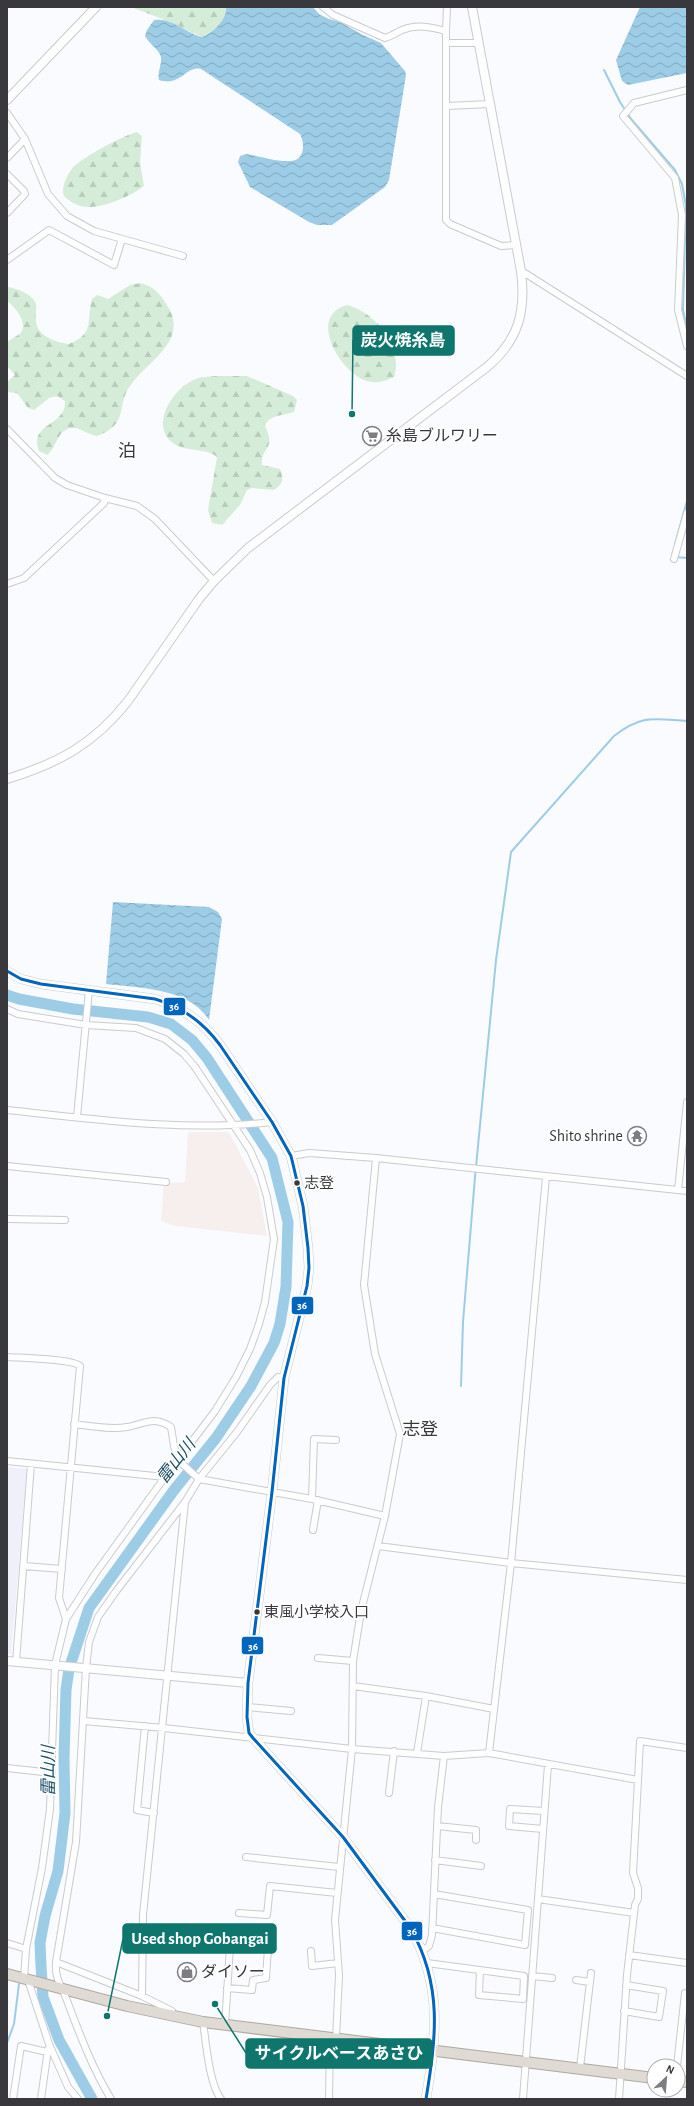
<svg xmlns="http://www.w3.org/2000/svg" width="694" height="2106" viewBox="0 0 694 2106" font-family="'Alegreya Sans','Noto Sans JP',sans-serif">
  <defs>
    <pattern id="forest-firs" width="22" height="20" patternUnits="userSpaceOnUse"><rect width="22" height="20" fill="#d5edd8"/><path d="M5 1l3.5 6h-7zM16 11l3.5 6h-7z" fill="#b8ccba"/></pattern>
    <pattern id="water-waves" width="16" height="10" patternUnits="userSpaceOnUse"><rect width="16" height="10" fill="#9dcde6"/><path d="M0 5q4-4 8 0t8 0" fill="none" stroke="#81a7bc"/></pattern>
  </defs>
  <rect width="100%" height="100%" fill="#fafbfe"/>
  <!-- commercial -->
  <path fill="#f7efee" d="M 188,1132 L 229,1132 L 258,1188 L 267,1236 L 176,1226 L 161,1221 L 164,1183 L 185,1182 Z"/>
  <!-- built -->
  <path fill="#eff0fa" d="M 7,1467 L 27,1469 L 11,1654 L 7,1654 Z"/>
  <!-- forest -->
  <path fill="url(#forest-firs)" d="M 131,7 L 226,7 C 228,18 212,34 202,37 L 170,22 Z
    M 137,132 L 142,136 L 140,162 L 144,186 C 130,197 98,211 80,206 C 74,204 68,200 64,196 C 61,188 66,177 71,170 C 78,159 124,135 137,132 Z
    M 140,283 C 154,287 159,292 167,305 C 190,341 148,360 130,386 C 116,405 130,424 97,436 C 88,435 82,428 73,428 C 57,428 57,448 47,455 L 39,451 C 28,423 67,426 65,401 L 57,396 L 49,398 L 34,410 L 28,408 L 17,393 L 7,392 L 7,382 L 15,375 L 7,366 L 7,342 L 21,333 C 28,322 15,307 7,301 L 7,287 C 16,288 33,294 36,304 C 37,309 35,315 36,320 C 36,336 55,342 69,344 C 95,334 86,321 92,299 L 97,295 L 108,299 L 130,285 Z
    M 347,305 C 375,312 404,347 394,377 C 385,381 377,384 367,381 C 341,374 306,316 347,305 Z
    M 229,376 L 247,376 L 293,396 L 297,400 L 294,412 C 283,416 270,414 265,426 C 277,450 260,447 262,465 L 280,469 C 284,479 283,484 274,490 L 252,488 L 247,490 L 240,505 L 222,525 L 212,523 L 208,510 L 217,457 C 208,448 184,452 173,443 C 148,425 175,385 198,378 C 207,376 219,376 229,376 Z"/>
  <!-- water -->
  <path fill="url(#water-waves)" d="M 226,7 L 313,7 L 319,14 L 329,19 L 340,22 L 363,35 L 381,43 L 405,71 L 406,75 L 389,180 L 385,187 L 332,225 L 317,225 L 309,222 L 250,187 L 238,162 L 240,156 L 246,154 C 260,156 276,162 290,161 C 305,161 305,143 300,134 L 201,69 C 186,65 181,87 159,80 C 157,72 162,65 161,57 C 159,49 149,44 145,36 L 147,30 L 154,20 C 172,17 186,33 202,37 C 212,34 228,18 226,7 Z
    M 640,7 L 687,7 L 687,73 L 628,85 L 622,81 L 616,60 Z
    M 113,902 L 209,907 L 218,912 L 222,919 L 209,1020 C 189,988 140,988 106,984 Z"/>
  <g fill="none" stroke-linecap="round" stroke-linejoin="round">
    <!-- stream -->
    <path stroke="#9dcde6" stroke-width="2" d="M 604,70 L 620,102 L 631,119 L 675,170 L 682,184 L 686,206 L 683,310 L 687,329
      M 675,544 L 687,501
      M 676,557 L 687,558
      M 461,1386 L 463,1322 L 475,1177 L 496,960 L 511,852 L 614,736 C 642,714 654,719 687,721
      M 7,2043 L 14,2024 L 19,1984"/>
    <!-- river -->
    <path stroke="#9dcde6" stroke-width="11" d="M 7,995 L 19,999 L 73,1009 L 148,1017 L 171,1024 L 192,1040 L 207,1058 L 272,1158 L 288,1222 L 286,1287 L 280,1324 L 274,1343 L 251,1386 L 216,1438 L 174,1490 L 89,1608 L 69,1669 L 66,1690 L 64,1758 L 65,1813 L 58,1871 L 45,1916 L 40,1943 L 41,1966 L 43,1997 L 59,2040 L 92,2099"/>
    <defs>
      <path id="minor" d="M 323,7 L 333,15 L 385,38 C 391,36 396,33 402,30 C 417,24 431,27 446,31
        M 447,7 L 446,31 L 446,220 L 450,224 L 501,246 L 516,245
        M 446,43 L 479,43
        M 687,90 L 634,103 L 623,116 L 675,178 L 682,215 L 678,310 L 687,346
        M 447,106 L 490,104
        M 7,113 L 25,139 L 48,194 L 67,216 L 94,231 L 183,256
        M 7,158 L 25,139
        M 7,174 L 24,191 L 25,194 L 7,213
        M 7,260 L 49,230 L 114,265 L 122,239
        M 520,270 L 687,376
        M 7,429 L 55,478 L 67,485 L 105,498 L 137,506 L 155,519 L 214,581
        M 674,559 L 687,513
        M 7,584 L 24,578 L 104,503 L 105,498
        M 7,1009 L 18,1014 L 86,1025 L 136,1028 L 165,1039 L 184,1054 L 195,1067 L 250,1150 L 260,1173 L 267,1197 L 274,1239 L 265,1302 L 259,1324 L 250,1349 L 236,1377 L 215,1411 L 165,1477 L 7,1461
        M 7,1110 C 94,1119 184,1132 272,1122
        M 77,1117 L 89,990
        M 291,1156 L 309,1153 L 376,1158 L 687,1191
        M 7,1166 L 166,1182
        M 678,1190 L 687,1102
        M 7,1219 L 65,1220
        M 7,1357 C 20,1358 73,1359 80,1366 L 59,1598 L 66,1619 L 55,1665 L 50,1809 L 42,1868 L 26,1949 L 24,1979
        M 74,1424 C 91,1426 110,1430 127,1427 C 145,1424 153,1415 171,1427 L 174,1446 L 178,1460 L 199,1479 L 312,1499 L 385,1516
        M 312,1499 L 314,1439 L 336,1440
        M 313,1530 L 318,1500
        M 378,1546 L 511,1563 L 687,1580
        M 24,1566 L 62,1569
        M 66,1619 L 95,1574 L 165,1477
        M 318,1658 L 353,1661
        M 16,1662 L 31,1464
        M 353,1686 L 426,1696 L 494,1709
        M 247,1707 L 291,1711
        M 84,1721 L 164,1728 L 352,1749 L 444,1756
        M 145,1726 L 137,1810 L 154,1813
        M 417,1753 L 426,1696
        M 489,1753 L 511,1563 L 546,1177
        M 7,1768 L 52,1773
        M 389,1793 L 394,1751
        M 437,1826 L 476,1830 L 476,1840
        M 543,1829 L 509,1826 L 510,1809 L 544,1811
        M 246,1857 L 339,1867
        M 435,1860 L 481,1866
        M 538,1899 L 634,1913
        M 239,1913 L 267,1915 L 270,1886 L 337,1893
        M 432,1928 L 525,1945 L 528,1910 L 434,1894
        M 7,1943 L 26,1949
        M 311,1951 L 312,1966 L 338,1963
        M 422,1951 L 429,1946 L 432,1935 L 438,1807 L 444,1756 L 489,1753 L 638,1780 L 640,1741 L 687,1748
        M 629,1955 L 687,1963
        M 56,1962 L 76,1842 L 86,1668 L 89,1642 L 98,1617 L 117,1590 L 185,1502 L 199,1479 L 237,1432 L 270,1385 L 278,1377 L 284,1378
        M 427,1963 L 524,1976 L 523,1999 L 479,1995 L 480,1970
        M 532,1976 L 552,1978
        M 28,1980 L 49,2044 L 68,2087 L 78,2099
        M 576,1980 L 590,1982
        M 227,1988 L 252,1990 L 253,1980 L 266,1978 L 268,1948 L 230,1945
        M 142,1996 L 143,1915 L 185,1502
        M 624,2011 L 659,2017 L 663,1991 L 626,1985
        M 203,2022 C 206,2042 209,2084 221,2099
        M 225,2025 L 231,1931
        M 336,2039 L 339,1975 L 335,1920 L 352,1749 L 353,1661 L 361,1611 L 385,1516 L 400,1434 L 375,1354 L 364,1285 L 376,1158
        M 677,2066 L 685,1993
        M 580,2068 L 591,1973
        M 13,2099 L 21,2046 L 47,2052
        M 41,2099 L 48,2049
        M 111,2099 C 90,2064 77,2027 63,1990 C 57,1981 55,1973 56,1962 L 142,1996 L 172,2011 L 172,2016
        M 329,2099 L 330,2038
        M 523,2099 L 548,1765
        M 619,2099 L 627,1975 L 635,1905 L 638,1899 L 638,1888 L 633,1873 L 638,1780"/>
      <path id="tertiary" d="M 7,100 L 96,7
        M 7,779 C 59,763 94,744 128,701 L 199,599 L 214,581 L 248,548 L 487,367 C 519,340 526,311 521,271 L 472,7
        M 7,1661 L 248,1683"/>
      <path id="secondary" d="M 7,971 L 21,979 L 41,984 L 155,999 C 183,1007 203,1022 220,1045 L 272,1122 L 291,1156 L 303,1206 L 308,1248 L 309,1268 L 307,1286 L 284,1378 L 272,1492 L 248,1683 L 247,1717 L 249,1733 L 253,1738 L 343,1837 L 411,1929 C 443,1986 436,2038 426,2099"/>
      <path id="trunk" d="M 7,1974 L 127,2006 L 203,2022 L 654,2078
        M 678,2081 L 687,2082"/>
    </defs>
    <!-- minor casing -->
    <use href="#minor" stroke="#cacbce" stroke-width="8"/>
    <!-- tertiary casing -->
    <use href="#tertiary" stroke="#cacbce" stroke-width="10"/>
    <!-- secondary casing -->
    <use href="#secondary" stroke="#cacbce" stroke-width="10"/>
    <!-- trunk casing -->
    <use href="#trunk" stroke="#b0a89f" stroke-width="12"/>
    <!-- minor -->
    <use href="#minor" stroke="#fefeff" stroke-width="6"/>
    <!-- tertiary -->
    <use href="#tertiary" stroke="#fefeff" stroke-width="8"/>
    <!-- secondary -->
    <use href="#secondary" stroke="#fefeff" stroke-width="9"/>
    <!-- trunk -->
    <use href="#trunk" stroke="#e0dad4" stroke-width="10"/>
    <defs>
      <path id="bus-1" d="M 7,971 L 21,979 L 41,984 L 155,999 C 183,1007 203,1022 220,1045 L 272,1122 L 291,1156 L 303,1206 L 308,1248 L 309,1268 L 307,1286 L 284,1378 L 272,1492 L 248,1683 L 247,1717 L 249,1733 L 253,1738 L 343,1837 L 411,1929 C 443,1986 436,2038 426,2099"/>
    </defs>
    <!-- bus-1 casing -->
    <use href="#bus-1" stroke="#fff" stroke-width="6"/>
    <!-- bus-1 -->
    <use href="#bus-1" stroke="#0065bd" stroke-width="3"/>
  </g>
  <!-- icons -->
  <defs>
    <symbol id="supermarket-ring" viewBox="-11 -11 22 22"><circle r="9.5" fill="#fff" stroke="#7c7c81" stroke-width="1.5"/><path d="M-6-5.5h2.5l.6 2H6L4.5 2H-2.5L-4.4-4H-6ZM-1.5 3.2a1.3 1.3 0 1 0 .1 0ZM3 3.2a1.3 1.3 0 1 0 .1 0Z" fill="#7c7c81"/></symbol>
    <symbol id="temple-ring" viewBox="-11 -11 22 22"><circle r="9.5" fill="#fff" stroke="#7c7c81" stroke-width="1.5"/><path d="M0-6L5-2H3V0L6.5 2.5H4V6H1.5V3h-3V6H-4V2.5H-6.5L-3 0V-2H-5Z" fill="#7c7c81"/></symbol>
    <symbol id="shop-ring" viewBox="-11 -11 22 22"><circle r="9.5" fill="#fff" stroke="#7c7c81" stroke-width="1.5"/><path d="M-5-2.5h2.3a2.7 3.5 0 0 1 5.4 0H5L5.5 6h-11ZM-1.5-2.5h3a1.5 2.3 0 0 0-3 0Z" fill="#7c7c81"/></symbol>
  </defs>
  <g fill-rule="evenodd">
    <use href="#supermarket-ring" x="361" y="425" width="22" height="22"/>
    <use href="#temple-ring" x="626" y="1125" width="22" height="22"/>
    <use href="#shop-ring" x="176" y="1961" width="22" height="22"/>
  </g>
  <!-- markers -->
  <g fill="#38383d" stroke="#fff" stroke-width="1.5">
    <circle cx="297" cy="1183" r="3.5"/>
    <circle cx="257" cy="1612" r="3.5"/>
  </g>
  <g text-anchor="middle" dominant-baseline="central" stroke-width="3.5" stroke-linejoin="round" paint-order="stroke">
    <!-- bus labels -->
    <g font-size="15" fill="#38383d" stroke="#fff" text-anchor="start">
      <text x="304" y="1183">志登</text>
      <text x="264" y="1612">東風小学校入口</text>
    </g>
    <!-- poi labels -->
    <g font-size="16" fill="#38383d" stroke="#fff" text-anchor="start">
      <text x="386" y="436">糸島ブルワリー</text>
      <text x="623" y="1136" text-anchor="end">Shito shrine</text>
      <text x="201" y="1972">ダイソー</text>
    </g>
    <!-- water labels -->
    <g font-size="17" font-style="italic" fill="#195068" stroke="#fff">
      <text transform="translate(176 1461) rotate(-52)">雷山川</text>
      <text transform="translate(48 1771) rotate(-90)">雷山川</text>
    </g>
    <!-- quarter labels -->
    <g font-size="18" fill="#38383d" stroke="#fff">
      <text x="127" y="452">泊</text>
      <text x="420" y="1430">志登</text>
    </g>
  </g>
  <!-- callouts -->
  <path fill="none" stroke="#0f766e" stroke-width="1.5" d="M352 414L353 340M107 2016L123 1939M215 2004L246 2053"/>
  <g fill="#0f766e" stroke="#fff" stroke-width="1.5">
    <circle cx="352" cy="414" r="4"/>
    <circle cx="107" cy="2016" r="4"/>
    <circle cx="215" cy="2004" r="4"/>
  </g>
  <g fill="#0f766e" stroke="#0f766e" stroke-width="1.5">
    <rect x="353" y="326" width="101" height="29" rx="4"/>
    <rect x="123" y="1924" width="153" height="29" rx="4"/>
    <rect x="246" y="2039" width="186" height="29" rx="4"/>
  </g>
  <g font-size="17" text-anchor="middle" font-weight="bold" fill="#fff">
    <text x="403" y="346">炭火焼糸島</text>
    <text x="200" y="1944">Used shop Gobangai</text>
    <text x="339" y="2059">サイクルベースあさひ</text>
  </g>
  <g stroke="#fff" stroke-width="1.5">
    <rect x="163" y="997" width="23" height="19" rx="4" fill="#0065bd"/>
    <rect x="291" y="1296" width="23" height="19" rx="4" fill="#0065bd"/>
    <rect x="241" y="1636" width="23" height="19" rx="4" fill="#0065bd"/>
    <rect x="401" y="1921" width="22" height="20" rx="4" fill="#0065bd"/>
  </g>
  <g font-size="11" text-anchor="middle" font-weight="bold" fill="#fff">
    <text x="174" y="1010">36</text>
    <text x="302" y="1309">36</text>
    <text x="253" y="1650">36</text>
    <text x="412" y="1935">36</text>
  </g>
  <!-- border -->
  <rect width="694" height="2106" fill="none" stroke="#38383d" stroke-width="16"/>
  <!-- north arrow -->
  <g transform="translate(666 2078) rotate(26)"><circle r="19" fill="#ffffff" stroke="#afafb1"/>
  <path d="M0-3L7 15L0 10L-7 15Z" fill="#7c7c81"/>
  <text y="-6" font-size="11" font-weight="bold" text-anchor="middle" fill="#38383d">N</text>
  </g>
</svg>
